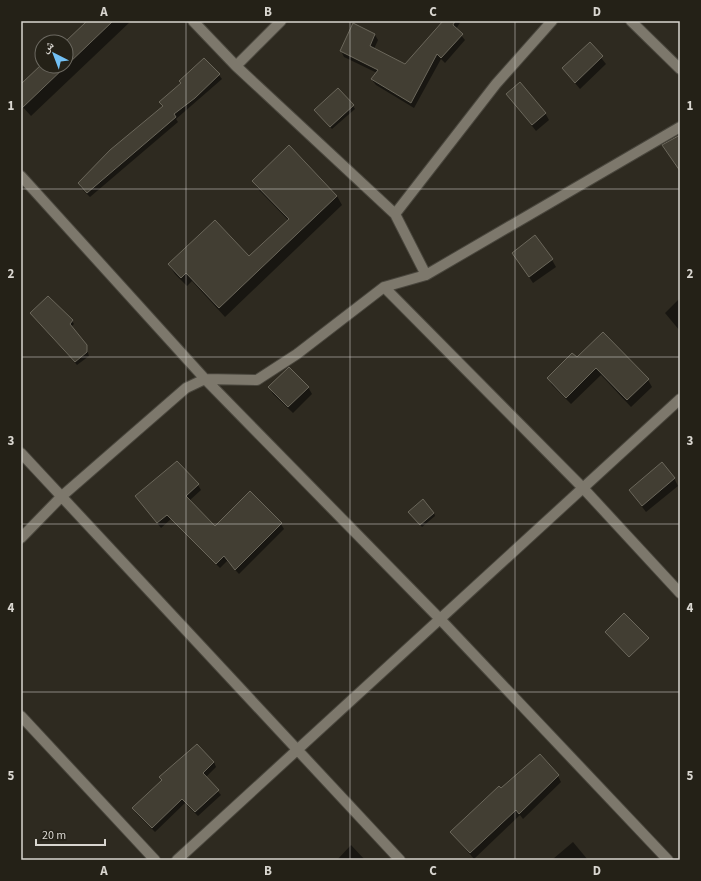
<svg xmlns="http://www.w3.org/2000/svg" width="701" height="881" viewBox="0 0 701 881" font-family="'Source Sans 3','Noto Naskh Arabic',sans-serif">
  <rect width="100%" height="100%" fill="#2e2a20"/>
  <!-- shadow -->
  <path fill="#0007" d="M 89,21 L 131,21 L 31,116 L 21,105 L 21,86 L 42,66 L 66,66 L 66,43 Z
    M 444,21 L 461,21 L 456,29 L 465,40 L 445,63 L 441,59 L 414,108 L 376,85 L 372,80 L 377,73 L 344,57 L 341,51 L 353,24 L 375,35 L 378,40 L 374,49 L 405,66 Z
    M 590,44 L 606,64 L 580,89 L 563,69 Z
    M 219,75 L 222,79 L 176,119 L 178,122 L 90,197 L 81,188 L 79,183 L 163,107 L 160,102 Z
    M 507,94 L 545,113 L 549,120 L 536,131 Z
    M 353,106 L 355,109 L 332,129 L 316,110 Z
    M 253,181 L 337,196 L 342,205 L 225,317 L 192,281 L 187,286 L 175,274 L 169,265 L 249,258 L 288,220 L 259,190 Z
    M 513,253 L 552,260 L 556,267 L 533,283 Z
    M 680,298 L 680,331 L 665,313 Z
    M 34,316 L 72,321 L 74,324 L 71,327 L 86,346 L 89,356 L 77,365 Z
    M 577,358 L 648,380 L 652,387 L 631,407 L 601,375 L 571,404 L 552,385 L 548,378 Z
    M 269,387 L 308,387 L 312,394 L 293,413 L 273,394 Z
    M 674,478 L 678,486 L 646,512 L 630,491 Z
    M 198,485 L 201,490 L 189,501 L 214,528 L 281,524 L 284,529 L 239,574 L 227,561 L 220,568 L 171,519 L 161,528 L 136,496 Z
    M 434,513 L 435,516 L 422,527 L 411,515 Z
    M 214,762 L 216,767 L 206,777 L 221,795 L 198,816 L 185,803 L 155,832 L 136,813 L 133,808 L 163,781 Z
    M 558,776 L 561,782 L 523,819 L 520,815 L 474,859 L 451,832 L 501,790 Z
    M 573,842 L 588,860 L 553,860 L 553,859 Z
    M 351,845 L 365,860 L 337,860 Z"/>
  <!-- building -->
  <path fill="#423e33" stroke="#6b675b" d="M 87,21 L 113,21 L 21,109 L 21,84 L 42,64 L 42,66 L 66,66 L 65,42 Z
    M 443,21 L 455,21 L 453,25 L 463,34 L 441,58 L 437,54 L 411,103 L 371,79 L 378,70 L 340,51 L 353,23 L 375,34 L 370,46 L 405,64 Z
    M 590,42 L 603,56 L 575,83 L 562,68 Z
    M 204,58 L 220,74 L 195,98 L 174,114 L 176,117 L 87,193 L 78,183 L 110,150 L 163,106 L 159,102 L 181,83 L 179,81 Z
    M 520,82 L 546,113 L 532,125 L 506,94 Z
    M 338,88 L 354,105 L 330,127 L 314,110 Z
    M 680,135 L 680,171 L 662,145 Z
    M 289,145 L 337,196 L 219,308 L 186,273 L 181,278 L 168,264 L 215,220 L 249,256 L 289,219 L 252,181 Z
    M 535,235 L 553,259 L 529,277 L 512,253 Z
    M 48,296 L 73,320 L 70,324 L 87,345 L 87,352 L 75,362 L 30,313 Z
    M 603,332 L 649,379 L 627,400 L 596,368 L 566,398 L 547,378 L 572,353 L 577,357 Z
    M 289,367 L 309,387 L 288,407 L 268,387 Z
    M 177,461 L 199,484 L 186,496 L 215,526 L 250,491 L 282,523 L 235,570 L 224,556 L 216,564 L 167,515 L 157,523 L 135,496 Z
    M 662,462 L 675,478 L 642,506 L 629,490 Z
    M 423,499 L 434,513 L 420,525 L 408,512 Z
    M 624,613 L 649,638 L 629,657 L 605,632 Z
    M 197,744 L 214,762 L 203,773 L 219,790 L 195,812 L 182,799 L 152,828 L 132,808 L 162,780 L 159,777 Z
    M 540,754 L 559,775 L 519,814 L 516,810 L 470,853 L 450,832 L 499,786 L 501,788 Z"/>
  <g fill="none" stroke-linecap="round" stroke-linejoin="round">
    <defs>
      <path id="street" d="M 193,21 L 236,66 L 395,214 L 426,275
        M 631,21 L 680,69
        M 236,66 L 281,21
        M 21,176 L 205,379 L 440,619 L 668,860
        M 395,214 L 496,84 L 552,21
        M 384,287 L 583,488 L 680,593
        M 21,453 L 400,860
        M 21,538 L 62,496 L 186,388 L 205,379 L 257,380 L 297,354 L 384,287 L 426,275 L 680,127
        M 21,716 L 155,860
        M 177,860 L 680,399"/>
    </defs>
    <!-- street casing -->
    <use href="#street" stroke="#49463d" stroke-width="12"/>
    <!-- street -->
    <use href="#street" stroke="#7d786c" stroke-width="10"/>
  </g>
  <!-- grid -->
  <path fill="none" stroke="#d9d6d0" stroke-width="1" stroke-opacity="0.55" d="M 186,21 L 186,860M 350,21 L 350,860M 515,21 L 515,860M 21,189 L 680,189M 21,357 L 680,357M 21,524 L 680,524M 21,692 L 680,692"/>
  <!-- border -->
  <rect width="701" height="881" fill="none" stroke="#242117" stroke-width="44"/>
  <!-- north arrow -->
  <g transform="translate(54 54) rotate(318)"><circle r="19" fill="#242117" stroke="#6c6961"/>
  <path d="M0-3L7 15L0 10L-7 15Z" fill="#73c1f5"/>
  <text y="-6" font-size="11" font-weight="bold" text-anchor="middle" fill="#d9d6d0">ش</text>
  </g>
  <!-- scale -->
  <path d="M36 839v6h69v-6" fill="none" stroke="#d9d6d0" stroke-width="2"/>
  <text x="42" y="839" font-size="12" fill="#d9d6d0" stroke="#242117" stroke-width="3" paint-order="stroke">20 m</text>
  <rect x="22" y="22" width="657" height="837" fill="none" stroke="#d9d6d0" stroke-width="1.5"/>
  <g font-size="13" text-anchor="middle" font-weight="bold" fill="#d9d6d0">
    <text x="104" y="16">A</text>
    <text x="268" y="16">B</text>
    <text x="433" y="16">C</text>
    <text x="597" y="16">D</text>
    <text x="11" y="110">1</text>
    <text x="690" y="110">1</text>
    <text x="11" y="278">2</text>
    <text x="690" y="278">2</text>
    <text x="11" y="445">3</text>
    <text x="690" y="445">3</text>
    <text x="11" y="612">4</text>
    <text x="690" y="612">4</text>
    <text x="11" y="780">5</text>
    <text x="690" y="780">5</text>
    <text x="104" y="875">A</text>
    <text x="268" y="875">B</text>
    <text x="433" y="875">C</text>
    <text x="597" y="875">D</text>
  </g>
</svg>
